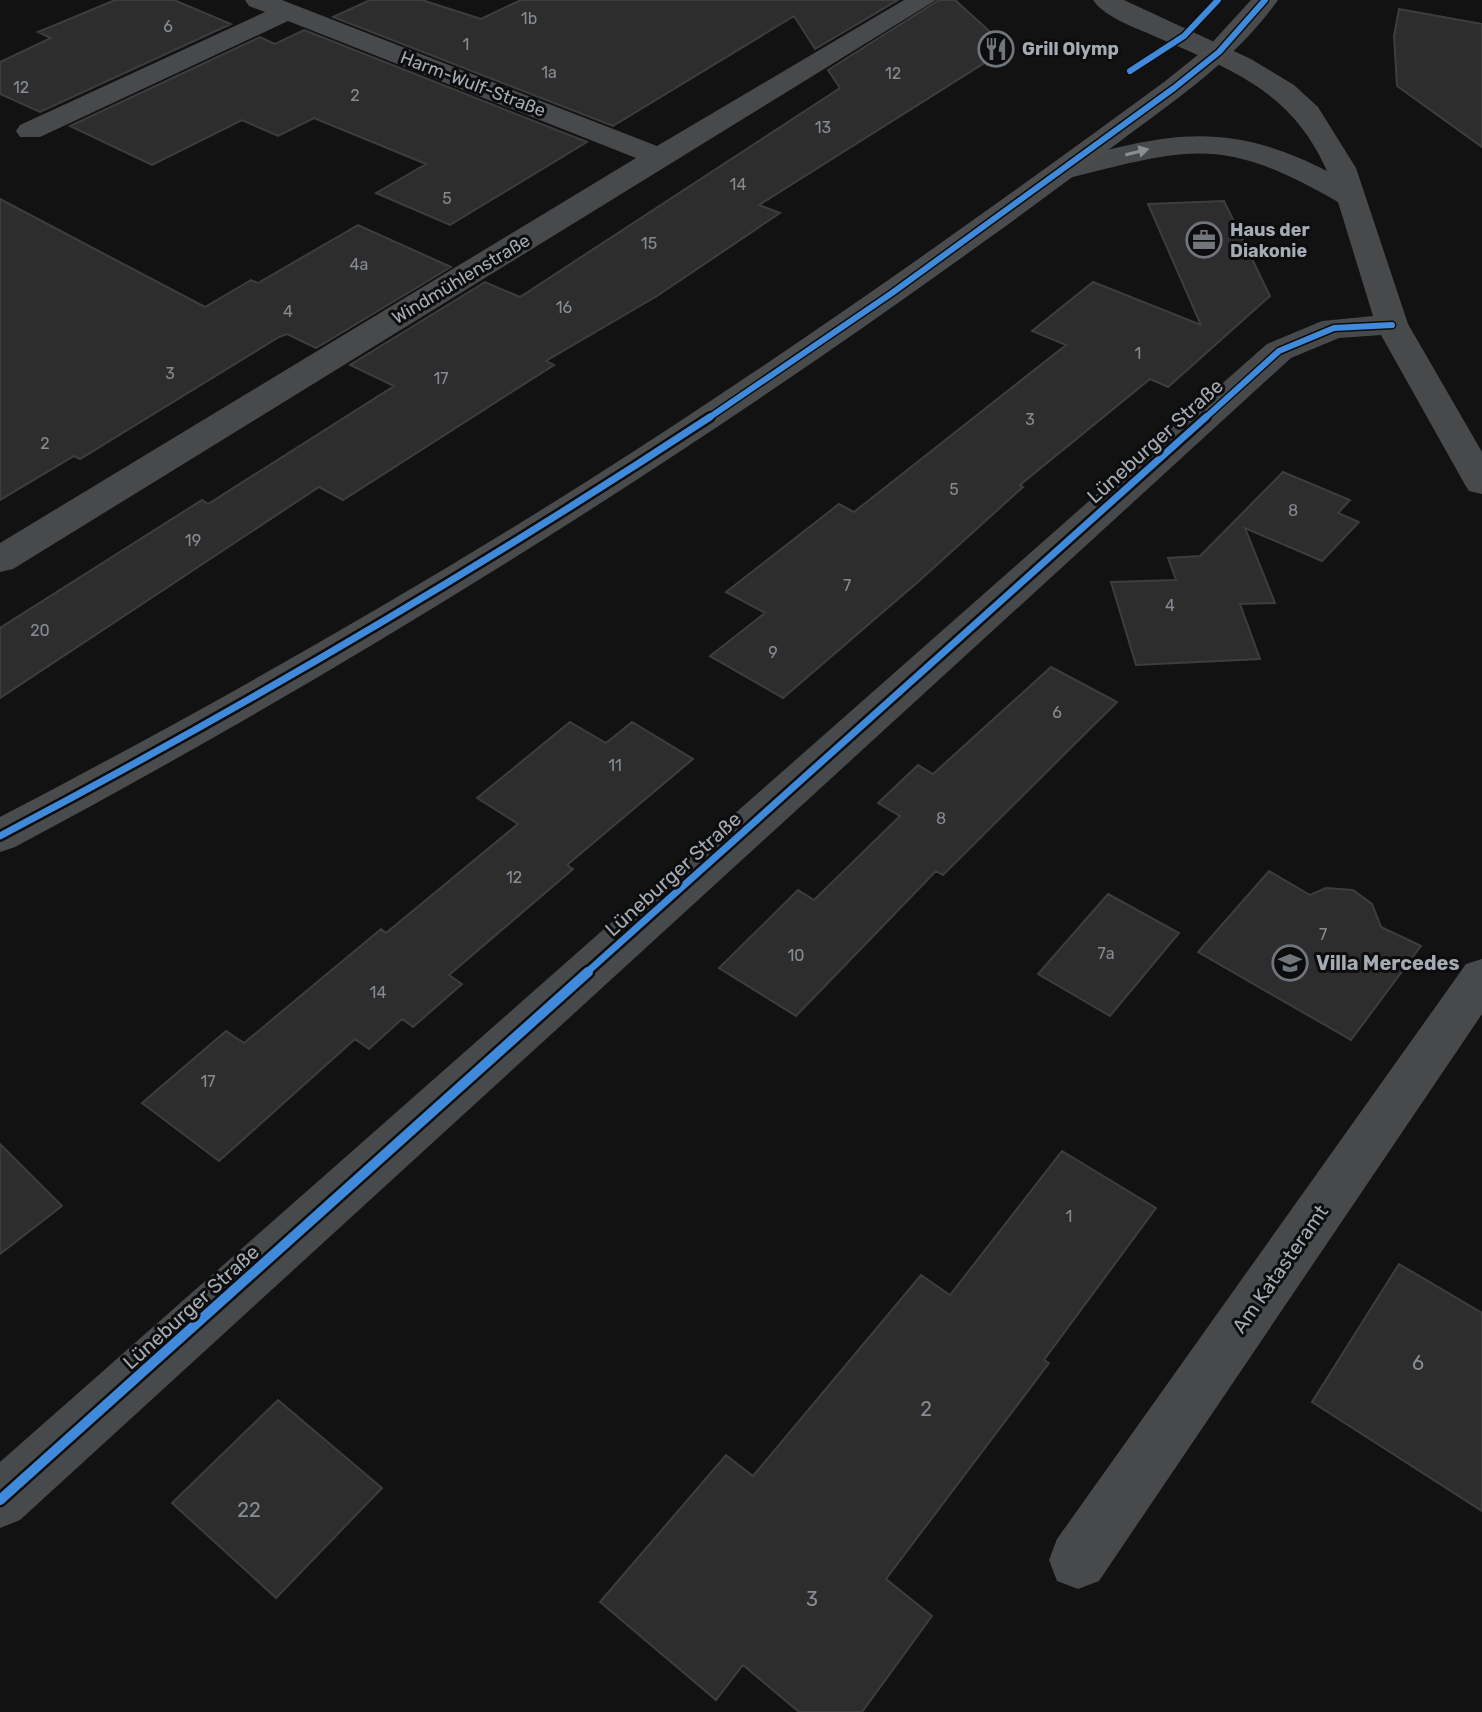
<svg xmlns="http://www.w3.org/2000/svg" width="1482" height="1712" viewBox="0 0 1482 1712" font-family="Rubik,sans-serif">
  <rect width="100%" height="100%" fill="#121213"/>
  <!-- building -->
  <path fill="#2d2d2e" stroke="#3b3d3f" stroke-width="2" d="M 115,0 L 174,0 L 231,24 L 40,112 L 0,94 L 0,62 L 51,38 L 38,32 Z
    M 370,0 L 422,0 L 481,19 L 521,0 L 898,0 L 815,49 L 794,16 L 613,126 L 333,17 Z
    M 939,0 L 955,0 L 1008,48 L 759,205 L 780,213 L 657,296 L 546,361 L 554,365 L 343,500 L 319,487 L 0,698 L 0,628 L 202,500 L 208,504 L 394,386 L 350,365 L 485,282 L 520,297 L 840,88 L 828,70 Z
    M 1399,9 L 1482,24 L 1482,147 L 1397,86 L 1394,36 Z
    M 304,30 L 587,142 L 450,225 L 376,193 L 426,164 L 314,118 L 278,136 L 242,120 L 152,165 L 70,126 L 260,37 L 275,44 Z
    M 0,199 L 205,307 L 251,280 L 258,283 L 358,225 L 451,267 L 316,348 L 287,334 L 279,337 L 80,459 L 74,456 L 0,500 Z
    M 1224,201 L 1270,296 L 1168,387 L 1150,379 L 1020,485 L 1023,487 L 919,581 L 783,698 L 710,656 L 765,613 L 726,592 L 839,504 L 854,512 L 1066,345 L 1032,331 L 1093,282 L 1201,325 L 1148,204 Z
    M 1283,472 L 1350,500 L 1338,513 L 1359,522 L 1322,561 L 1245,528 L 1275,603 L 1240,604 L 1260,659 L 1136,665 L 1111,582 L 1176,580 L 1168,558 L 1200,556 Z
    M 1051,667 L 1117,702 L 943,875 L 936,871 L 796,1016 L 719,968 L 798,890 L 814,900 L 900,816 L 878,803 L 918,765 L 933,774 Z
    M 570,722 L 606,743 L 632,722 L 693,759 L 567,865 L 573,869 L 449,975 L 462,984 L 413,1027 L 402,1019 L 369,1049 L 355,1039 L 219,1161 L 142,1103 L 226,1031 L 244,1043 L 381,929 L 386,933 L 518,824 L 477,798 Z
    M 1269,871 L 1310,895 L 1326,888 L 1353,890 L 1372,904 L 1381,927 L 1421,946 L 1351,1040 L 1198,952 Z
    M 1108,894 L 1179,933 L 1110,1016 L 1038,974 Z
    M 0,1144 L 62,1206 L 0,1254 Z
    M 1062,1151 L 1156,1208 L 1044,1360 L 1049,1363 L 886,1579 L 932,1616 L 862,1712 L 799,1712 L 743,1665 L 716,1700 L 600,1602 L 726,1455 L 753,1476 L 921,1275 L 950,1295 Z
    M 1399,1264 L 1482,1313 L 1482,1511 L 1312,1402 Z
    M 278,1400 L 382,1488 L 276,1598 L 172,1503 Z"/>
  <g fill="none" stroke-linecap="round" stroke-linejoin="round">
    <!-- street -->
    <path fill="#47494b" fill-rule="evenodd" d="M 245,0 L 282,0 L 657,146 L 904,0 L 936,0 L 13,569 L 0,572 L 0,543 L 636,158 L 288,21 L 40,137 L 20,137 L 16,131 L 20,125 L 265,12 L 249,6 Z
      M 1093,0 L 1124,0 L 1251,59 L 1294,85 L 1318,107 L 1356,168 L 1408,324 L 1482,452 L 1482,494 L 1469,491 L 1464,483 L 1381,335 L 1339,338 L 1291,358 L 20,1520 L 0,1528 L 0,1462 L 1267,344 L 1322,321 L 1373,316 L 1338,202 C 1220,133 1186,149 1061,180 L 1050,177 L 1046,171 L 1050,165 C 1160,136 1220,116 1327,171 C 1290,86 1223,67 1145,32 C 1128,25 1103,15 1093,0 Z
      M 1482,959 L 1482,1014 L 1099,1581 L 1078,1589 L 1057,1581 L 1049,1560 L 1057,1539 L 1466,964 Z"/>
    <!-- primary -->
    <path fill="#494b4d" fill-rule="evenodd" d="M 1251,0 L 1278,0 C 1239,55 1185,93 1131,133 C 1084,168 1037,204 989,238 C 678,463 354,666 15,847 L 0,852 L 0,817 C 201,712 398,601 589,480 C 786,355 976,220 1164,82 L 1209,46 Z"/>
    <defs>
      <path id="cycleway-far2" d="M 1130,71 L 1184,36 L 1218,0
        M 707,419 L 892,293 L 1174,88 L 1219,52 L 1265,0
        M 1204,419 L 1279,351 L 1334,328 L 1392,325"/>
      <path id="cycleway-far1" d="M 0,836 C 244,707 480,568 710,417
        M 585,974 L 1206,417"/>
      <path id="cycleway" d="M 0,1500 L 588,972"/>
    </defs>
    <!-- cycleway-far2 casing -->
    <use href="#cycleway-far2" stroke="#0d0d0e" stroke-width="9"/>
    <!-- cycleway-far1 casing -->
    <use href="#cycleway-far1" stroke="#0d0d0e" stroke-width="12"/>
    <!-- cycleway casing -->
    <use href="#cycleway" stroke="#0d0d0e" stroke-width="15"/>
    <!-- cycleway-far2 -->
    <use href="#cycleway-far2" stroke="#408adc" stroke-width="6"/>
    <!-- cycleway-far1 -->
    <use href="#cycleway-far1" stroke="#408adc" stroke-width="7"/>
    <!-- cycleway -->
    <use href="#cycleway" stroke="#408adc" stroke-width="10"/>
  </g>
  <!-- one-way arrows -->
  <defs><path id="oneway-solid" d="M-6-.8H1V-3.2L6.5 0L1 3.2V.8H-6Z" transform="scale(2)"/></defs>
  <use fill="#888e94" href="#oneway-solid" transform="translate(1137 152) rotate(-14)"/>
  <!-- icons -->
  <defs>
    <symbol id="restaurant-ring" viewBox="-11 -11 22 22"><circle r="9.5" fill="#0d0d0e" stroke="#71757c" stroke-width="1.5"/><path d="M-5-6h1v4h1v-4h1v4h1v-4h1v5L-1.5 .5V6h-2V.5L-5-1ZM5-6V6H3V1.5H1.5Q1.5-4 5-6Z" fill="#71757c"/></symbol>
    <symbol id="office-ring" viewBox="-11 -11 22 22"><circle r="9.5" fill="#0d0d0e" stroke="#71757c" stroke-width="1.5"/><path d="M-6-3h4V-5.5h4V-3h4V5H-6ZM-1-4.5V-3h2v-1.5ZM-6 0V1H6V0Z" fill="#71757c"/></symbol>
    <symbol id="school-ring" viewBox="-11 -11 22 22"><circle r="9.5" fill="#0d0d0e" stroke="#71757c" stroke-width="1.5"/><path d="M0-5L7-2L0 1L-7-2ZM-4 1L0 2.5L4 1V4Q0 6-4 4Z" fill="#71757c"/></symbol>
  </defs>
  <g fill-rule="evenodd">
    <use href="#restaurant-ring" x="976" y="29" width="40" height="40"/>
    <use href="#office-ring" x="1184" y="220" width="40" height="40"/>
    <use href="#school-ring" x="1270" y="943" width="40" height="40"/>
  </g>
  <g text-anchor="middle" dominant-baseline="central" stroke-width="6" stroke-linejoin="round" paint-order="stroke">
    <!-- number labels -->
    <g font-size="16" fill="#868c92">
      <text x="529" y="18">1b</text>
      <text x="168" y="26">6</text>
      <text x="466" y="44">1</text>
      <text x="549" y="72">1a</text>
      <text x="893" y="73">12</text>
      <text x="21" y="87">12</text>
      <text x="355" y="95">2</text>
      <text x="823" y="127">13</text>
      <text x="738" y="184">14</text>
      <text x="447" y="198">5</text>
      <text x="649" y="243">15</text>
      <text x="359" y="264">4a</text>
      <text x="564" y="307">16</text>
      <text x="288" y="311">4</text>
      <text x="1138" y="353">1</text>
      <text x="170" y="373">3</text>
      <text x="441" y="378">17</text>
      <text x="1030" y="419">3</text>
      <text x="45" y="443">2</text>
      <text x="954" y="489">5</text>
      <text x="1293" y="510">8</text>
      <text x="193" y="540">19</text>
      <text x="847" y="585">7</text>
      <text x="1170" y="605">4</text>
      <text x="40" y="630">20</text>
      <text x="773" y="652">9</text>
      <text x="1057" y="712">6</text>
      <text x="615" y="765">11</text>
      <text x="941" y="818">8</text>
      <text x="514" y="877">12</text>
      <text x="1323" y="934">7</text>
      <text x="1106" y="953">7a</text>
      <text x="796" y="955">10</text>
      <text x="378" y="992">14</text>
      <text x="208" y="1081">17</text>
      <text x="1069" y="1216">1</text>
    </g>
    <!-- far-poi labels -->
    <g font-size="18" font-weight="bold" fill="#a4abb4" stroke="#0d0d0e" text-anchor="start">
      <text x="1022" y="49">Grill Olymp</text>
      <text x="1230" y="230">Haus der<tspan x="1230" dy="21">Diakonie</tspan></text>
    </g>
    <!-- far-street labels -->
    <g font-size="18" fill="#a4abb4" stroke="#0d0d0e">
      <text transform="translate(473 84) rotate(21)">Harm-Wulf-Straße</text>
      <text transform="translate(461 279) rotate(-31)">Windmühlenstraße</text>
    </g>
    <!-- street labels -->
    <g font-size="20" fill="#a4abb4" stroke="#0d0d0e">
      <text transform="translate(1155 441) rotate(-42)">Lüneburger Straße</text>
      <text transform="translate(673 874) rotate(-42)">Lüneburger Straße</text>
      <text transform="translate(1280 1269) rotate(-55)">Am Katasteramt</text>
      <text transform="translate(191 1307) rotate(-42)">Lüneburger Straße</text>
    </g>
    <!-- poi labels -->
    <g font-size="20" font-weight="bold" fill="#a4abb4" stroke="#0d0d0e" text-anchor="start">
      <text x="1316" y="963">Villa Mercedes</text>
    </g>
    <!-- near-number labels -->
    <g font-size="20" fill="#868c92">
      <text x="1418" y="1363">6</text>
      <text x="926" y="1409">2</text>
      <text x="249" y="1510">22</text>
      <text x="812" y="1599">3</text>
    </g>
  </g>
</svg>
